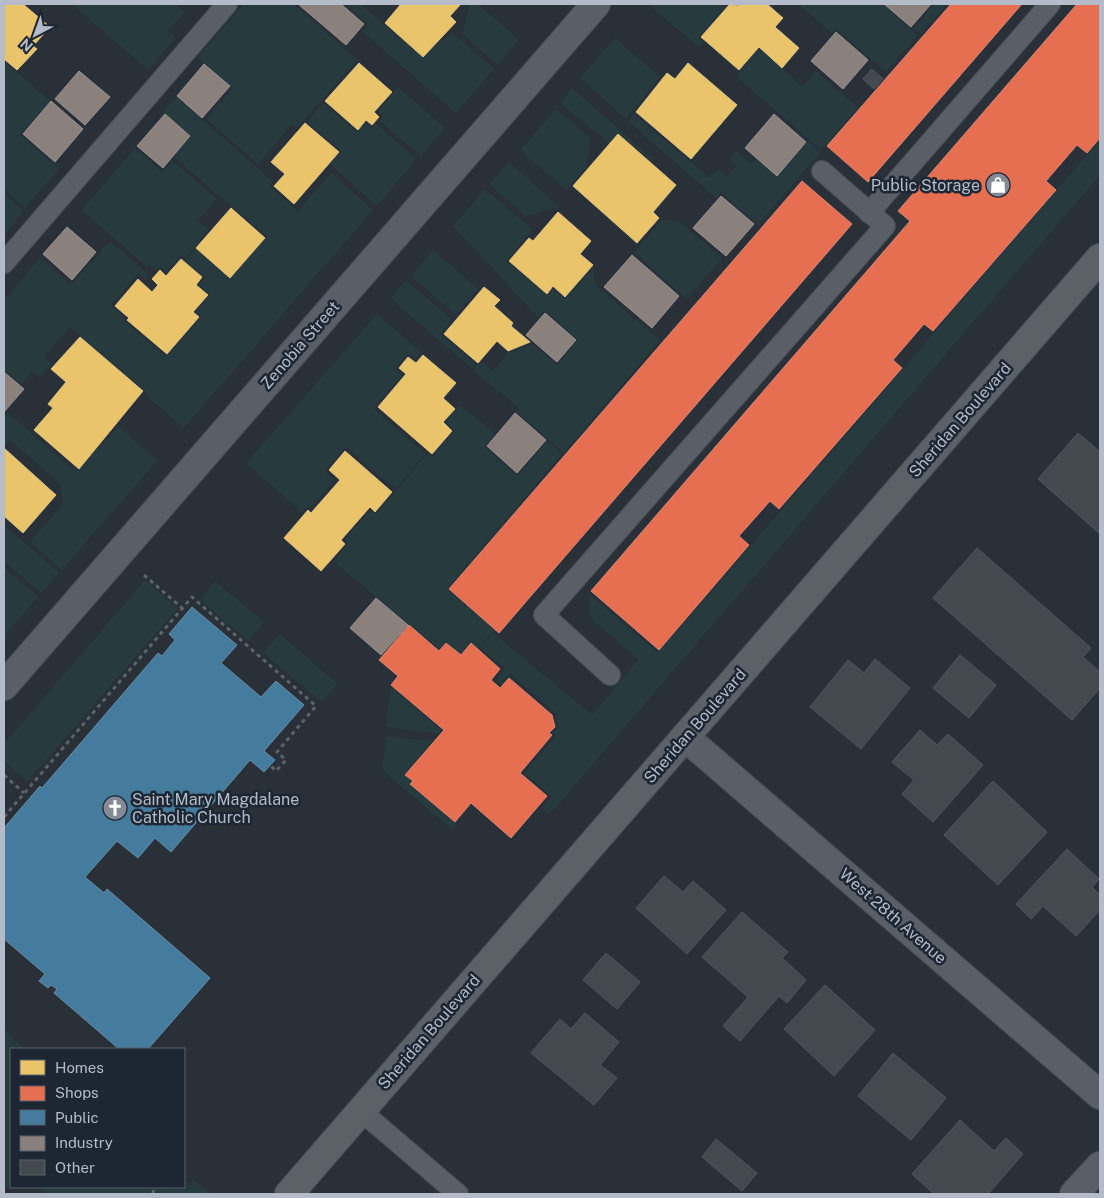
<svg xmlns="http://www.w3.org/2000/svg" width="1104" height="1198" viewBox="0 0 1104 1198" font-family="'Public Sans',sans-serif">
  <rect width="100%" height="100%" fill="#2a3038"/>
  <!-- green -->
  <path fill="#273a3e" d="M 72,4 L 175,4 L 185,12 L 168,31 L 176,38 L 148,70 Z
    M 244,4 L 294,4 L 357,60 L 297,128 L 292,124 L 258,164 L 206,119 L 233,88 L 198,57 Z
    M 345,4 L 360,4 L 423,58 L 440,39 L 443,41 L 452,32 L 494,69 L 456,113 L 362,31 L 368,24 Z
    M 470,4 L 478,4 L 519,40 L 498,65 L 462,34 Z
    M 648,4 L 721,4 L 725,7 L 699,37 L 704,42 L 699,47 Z
    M 798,4 L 882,4 L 918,35 L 886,72 L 836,29 L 832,33 Z
    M 934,4 L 947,4 L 921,34 L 914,28 Z
    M 615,38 L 660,77 L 626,119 L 580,78 Z
    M 759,49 L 802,86 L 816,71 L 858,108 L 821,150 L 736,76 Z
    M 4,61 L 50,101 L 20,135 L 59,169 L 25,208 L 4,189 Z
    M 398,87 L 445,128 L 421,156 L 380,121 L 383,116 L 378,111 Z
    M 572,88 L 652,158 L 653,162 L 618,133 L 609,143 L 560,103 Z
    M 176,97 L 273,182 L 269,186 L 298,211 L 331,173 L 373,210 L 184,428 L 145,394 L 146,392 L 70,327 L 44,357 L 52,364 L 40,378 L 32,371 L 21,385 L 4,369 L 4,300 L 40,258 L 71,285 L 110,241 L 149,275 L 145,280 L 138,274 L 111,305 L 125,318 L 124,321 L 166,357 L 201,317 L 196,312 L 210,295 L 199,285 L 205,278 L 185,261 L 196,249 L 230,279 L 267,237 L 174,157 L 191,137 L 163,112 Z
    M 323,103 L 357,132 L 366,123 L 373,128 L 376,124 L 417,159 L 377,206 L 330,164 L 341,151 L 307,122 Z
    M 556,109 L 590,138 L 586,168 L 566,190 L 520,150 Z
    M 634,114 L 710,178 L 718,169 L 727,176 L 737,166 L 729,159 L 736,151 L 752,164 L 756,159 L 777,177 L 808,141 L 821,152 L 758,225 L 721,192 L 716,198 L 628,121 Z
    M 1100,140 L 1100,175 L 550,814 L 542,808 L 552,796 L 524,773 L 556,736 L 553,733 L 558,728 L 555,712 L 510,674 L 501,684 L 496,680 L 505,668 L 480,648 L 493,633 L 592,715 L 639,659 L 590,618 L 589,594 L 658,653 Z
    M 135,148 L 162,172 L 173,161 L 217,199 L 198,220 L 209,230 L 185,258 L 181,255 L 166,272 L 160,267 L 156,271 L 149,265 L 147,267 L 82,210 Z
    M 509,162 L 559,207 L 526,216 L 489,184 Z
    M 485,189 L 532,229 L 507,261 L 547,296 L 553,289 L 565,299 L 593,268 L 596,286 L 660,340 L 564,453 L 516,412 L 519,408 L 473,370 L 481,361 L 493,371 L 508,353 L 532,344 L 557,365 L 578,340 L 545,311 L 538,317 L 453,226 Z
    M 4,194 L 24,211 L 4,235 Z
    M 661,220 L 680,222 L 722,258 L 687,299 L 634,253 Z
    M 433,250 L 478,289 L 456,315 L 411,276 Z
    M 406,280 L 452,320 L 440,334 L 475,364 L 471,368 L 390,298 Z
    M 377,314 L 422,353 L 415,360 L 408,354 L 395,369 L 402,376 L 373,408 L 426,454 L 395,489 L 346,447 L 325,471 L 335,480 L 311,508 L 308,506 L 302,512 L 246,463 Z
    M 460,405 L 495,434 L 484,447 L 517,476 L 547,441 L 562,454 L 447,589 L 494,630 L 478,649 L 470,642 L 460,654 L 445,641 L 439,649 L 333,561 L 348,543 L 345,539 L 370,510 L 376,514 L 428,453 L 433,456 L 454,431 L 445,423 Z
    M 8,413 L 72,469 L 74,467 L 79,470 L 118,426 L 157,461 L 62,570 L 30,542 L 63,504 L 60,484 L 10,440 L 4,445 L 4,415 L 5,416 Z
    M 4,525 L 59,573 L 41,593 L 4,561 Z
    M 6,569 L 38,597 L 4,636 L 4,571 Z
    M 145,580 L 178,608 L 27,782 L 4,761 L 4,744 Z
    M 215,581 L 264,622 L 248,641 L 200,600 Z
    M 280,634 L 338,684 L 322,702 L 263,653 Z
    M 391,687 L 441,730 L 438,734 L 386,727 Z
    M 386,736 L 432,741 L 403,775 L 411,781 L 409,784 L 456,824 L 451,829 L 382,770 Z
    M 4,1030 L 25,1049 L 11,1049 L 11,1184 L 4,1193 Z
    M 193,1179 L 210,1194 L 48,1194 L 39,1187 L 185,1189 Z"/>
  <!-- homes -->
  <path fill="#e9c46a" stroke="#d9c286" d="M 4,4 L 23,4 L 50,27 L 33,46 L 37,49 L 17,70 L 4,59 Z
    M 401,4 L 461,4 L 450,16 L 456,22 L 423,57 L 385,23 Z
    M 730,4 L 738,6 L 740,4 L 767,4 L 783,18 L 775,27 L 799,48 L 782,68 L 759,47 L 739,70 L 701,37 Z
    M 359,63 L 392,92 L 374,112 L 379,117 L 372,125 L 366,120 L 358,130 L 325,101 Z
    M 688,63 L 737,105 L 691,159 L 636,112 L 667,73 L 675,79 Z
    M 305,123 L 339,152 L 294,204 L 274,186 L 285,174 L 271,162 Z
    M 618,134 L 676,185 L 653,212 L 659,218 L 637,243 L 573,186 Z
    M 231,208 L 265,238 L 230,278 L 196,248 Z
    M 558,212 L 591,241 L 580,254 L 593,265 L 565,297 L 553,286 L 547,294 L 509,261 L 529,238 L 533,241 Z
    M 181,259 L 202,277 L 196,285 L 208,295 L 193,312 L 199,317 L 167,354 L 127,320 L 129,318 L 115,306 L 138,279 L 152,292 L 158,285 L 152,279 L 160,270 L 166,276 Z
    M 484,287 L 500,300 L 494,306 L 513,323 L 511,326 L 530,342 L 508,351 L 497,341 L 478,363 L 444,334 Z
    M 80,337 L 143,391 L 79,469 L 34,430 L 53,408 L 48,404 L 66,382 L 51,369 Z
    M 423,355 L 456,383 L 443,398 L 455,409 L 443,422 L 452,431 L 432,454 L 378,407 L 406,374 L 399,368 L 408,357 L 416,363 Z
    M 4,448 L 56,495 L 23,533 L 4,516 Z
    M 345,451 L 392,492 L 375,512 L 370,507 L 341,540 L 345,544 L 321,571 L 284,538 L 308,510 L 311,513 L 340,480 L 329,470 Z"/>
  <!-- shops -->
  <path fill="#e76f51" stroke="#d88675" d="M 951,4 L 1022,4 L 868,182 L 827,146 Z
    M 1077,4 L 1100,4 L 1100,138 L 1087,153 L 1077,145 L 1046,181 L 1056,190 L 933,331 L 924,324 L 893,360 L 902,368 L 779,509 L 770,501 L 739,536 L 749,545 L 659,650 L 591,591 L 910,221 L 898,211 Z
    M 802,181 L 852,224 L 499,633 L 449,589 Z
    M 409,625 L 439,651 L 446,643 L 461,655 L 471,643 L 500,669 L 491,680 L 500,688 L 509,678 L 552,715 L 555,727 L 549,733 L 552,735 L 520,773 L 547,796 L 511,838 L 471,803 L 455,822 L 410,784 L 413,781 L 405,775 L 444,730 L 391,685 L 398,676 L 379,660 Z"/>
  <!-- public -->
  <path fill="#457b9d" stroke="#668eaa" d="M 192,607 L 237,645 L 221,663 L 261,697 L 276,681 L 304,705 L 264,751 L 275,760 L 264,772 L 250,760 L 171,852 L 155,838 L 138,858 L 117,841 L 85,877 L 104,893 L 107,889 L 210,978 L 148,1049 L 119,1049 L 54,993 L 57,989 L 51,985 L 48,988 L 39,981 L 45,974 L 4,939 L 4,828 L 40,786 L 42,788 L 158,653 L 162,656 L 175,640 L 169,634 Z"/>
  <!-- industry -->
  <path fill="#8a817c" stroke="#979393" d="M 298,4 L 341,4 L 364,24 L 346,45 Z
    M 884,4 L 931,4 L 911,27 Z
    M 836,32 L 868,60 L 843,89 L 811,61 Z
    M 204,64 L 230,86 L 202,118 L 177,96 Z
    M 79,71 L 110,97 L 85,125 L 55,99 Z
    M 51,101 L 83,129 L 55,162 L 23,134 Z
    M 165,114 L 190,136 L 163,168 L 137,146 Z
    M 774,114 L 806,142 L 777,176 L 745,148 Z
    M 721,196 L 754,224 L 726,256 L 693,228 Z
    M 67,227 L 96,252 L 72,280 L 43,254 Z
    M 632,255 L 679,296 L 652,328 L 604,287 Z
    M 545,313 L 576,340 L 557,362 L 526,335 Z
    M 4,372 L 24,389 L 4,412 Z
    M 515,413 L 546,440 L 517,473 L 487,446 Z
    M 376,598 L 408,625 L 381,655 L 350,628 Z"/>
  <!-- building -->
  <path fill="#444950" stroke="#52575f" d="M 872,69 L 883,79 L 874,89 L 863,79 Z
    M 1078,433 L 1100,452 L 1100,534 L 1038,479 Z
    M 977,548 L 1091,648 L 1083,657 L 1100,672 L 1100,688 L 1072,720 L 933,598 Z
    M 960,655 L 996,685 L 969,718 L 933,688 Z
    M 875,659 L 910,688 L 861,749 L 810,707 L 848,660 L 864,673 Z
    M 920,730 L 937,745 L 948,734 L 983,765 L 933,822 L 902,794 L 914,780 L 892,762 Z
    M 993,781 L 1047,832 L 998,885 L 944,835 Z
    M 1067,849 L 1099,879 L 1092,887 L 1100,895 L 1100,910 L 1076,936 L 1043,906 L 1031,919 L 1016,904 Z
    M 664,876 L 683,892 L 693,881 L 726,910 L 687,954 L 636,908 Z
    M 742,912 L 788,952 L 782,958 L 806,980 L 787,1003 L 779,996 L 740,1041 L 723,1026 L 748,997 L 702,957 Z
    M 606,953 L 640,982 L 617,1009 L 583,980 Z
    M 825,985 L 875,1030 L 834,1076 L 784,1029 Z
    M 585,1013 L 619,1042 L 600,1065 L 617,1078 L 594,1105 L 531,1053 L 560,1019 L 571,1029 Z
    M 893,1053 L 946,1098 L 911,1140 L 858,1096 Z
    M 960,1120 L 994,1151 L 1006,1138 L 1023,1154 L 988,1194 L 934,1194 L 912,1174 Z
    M 716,1139 L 757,1173 L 742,1191 L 702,1157 Z"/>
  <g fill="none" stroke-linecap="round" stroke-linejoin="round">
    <defs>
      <path id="lane" d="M 869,213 L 1050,4
        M 4,263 L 227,4
        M 610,675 L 544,615 L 885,226 L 822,171
        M 361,1111 L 458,1194"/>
      <path id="street" d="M 4,686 L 596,4
        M 685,737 L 1100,1095
        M 1074,1194 L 1100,1166"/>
      <path id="primary" d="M 289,1194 L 1100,258"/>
    </defs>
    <!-- lane casing -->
    <use href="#lane" stroke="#484c53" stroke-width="22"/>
    <!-- street casing -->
    <use href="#street" stroke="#484c53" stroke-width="30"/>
    <!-- primary casing -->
    <use href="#primary" stroke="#484c55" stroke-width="30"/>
    <!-- path -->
    <path stroke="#5d636a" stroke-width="3" stroke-dasharray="4 4" stroke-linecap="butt" d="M 144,575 L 182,608
      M 4,775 L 24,793
      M 4,817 L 192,597 L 316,706 L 277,752 L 286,760 L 276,771 L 270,765
      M 153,1194 L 154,1187"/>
    <!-- lane -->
    <use href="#lane" stroke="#5a5e66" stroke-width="20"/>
    <!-- street -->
    <use href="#street" stroke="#5a5e66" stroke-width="28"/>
    <!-- primary -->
    <use href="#primary" stroke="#5c6168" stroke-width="28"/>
  </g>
  <!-- icons -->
  <defs>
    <symbol id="shop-disc" viewBox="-11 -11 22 22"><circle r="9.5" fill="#848b96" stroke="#1d2633"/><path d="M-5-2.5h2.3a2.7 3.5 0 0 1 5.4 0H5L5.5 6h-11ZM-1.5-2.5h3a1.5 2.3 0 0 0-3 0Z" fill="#fff"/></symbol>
    <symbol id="church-disc" viewBox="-11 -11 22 22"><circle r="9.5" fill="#848b96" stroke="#1d2633"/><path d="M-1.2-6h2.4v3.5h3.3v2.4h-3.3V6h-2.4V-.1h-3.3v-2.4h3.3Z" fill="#fff"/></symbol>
  </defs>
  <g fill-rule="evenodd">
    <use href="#shop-disc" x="984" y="171" width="28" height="28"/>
    <use href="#church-disc" x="101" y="794" width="28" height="28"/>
  </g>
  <g text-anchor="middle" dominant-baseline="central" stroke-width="5" stroke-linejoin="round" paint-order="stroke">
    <!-- poi labels -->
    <g font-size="16" fill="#b4bcc9" stroke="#1d2633" text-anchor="end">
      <text x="980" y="185">Public Storage</text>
      <text x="132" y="799" text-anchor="start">Saint Mary Magdalane<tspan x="132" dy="18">Catholic Church</tspan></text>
    </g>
    <!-- street labels -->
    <g font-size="16" fill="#b4bcc9" stroke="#1d2633">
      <text transform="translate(300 345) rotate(-49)">Zenobia Street</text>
      <text transform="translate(960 420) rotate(-49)">Sheridan Boulevard</text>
      <text transform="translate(695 726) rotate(-49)">Sheridan Boulevard</text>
      <text transform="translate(893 916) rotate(41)">West 28th Avenue</text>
      <text transform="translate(429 1032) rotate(-49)">Sheridan Boulevard</text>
    </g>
  </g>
  <!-- border -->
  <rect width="1104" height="1198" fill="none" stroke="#b4bcc9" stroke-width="10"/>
  <!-- legend -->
  <rect x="10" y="1048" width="175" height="140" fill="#1d2633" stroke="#59626f"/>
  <rect x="20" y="1060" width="25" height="15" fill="#e9c46a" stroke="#59626f"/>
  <text x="55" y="1073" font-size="15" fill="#b4bcc9">Homes</text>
  <rect x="20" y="1086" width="25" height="15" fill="#e76f51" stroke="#59626f"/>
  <text x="55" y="1098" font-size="15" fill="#b4bcc9">Shops</text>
  <rect x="20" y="1110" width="25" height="15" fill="#457b9d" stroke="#59626f"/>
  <text x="55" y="1123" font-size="15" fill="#b4bcc9">Public</text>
  <rect x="20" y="1136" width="25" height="15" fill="#8a817c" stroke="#59626f"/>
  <text x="55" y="1148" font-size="15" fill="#b4bcc9">Industry</text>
  <rect x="20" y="1160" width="25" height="15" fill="#444950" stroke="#59626f"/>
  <text x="55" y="1173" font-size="15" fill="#b4bcc9">Other</text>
  <!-- north arrow -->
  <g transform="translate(35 35) rotate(221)" stroke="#1d2633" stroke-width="4" paint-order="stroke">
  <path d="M0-4L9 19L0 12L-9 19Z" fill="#b4bcc9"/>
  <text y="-8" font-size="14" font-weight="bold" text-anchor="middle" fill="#b4bcc9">N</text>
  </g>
</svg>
